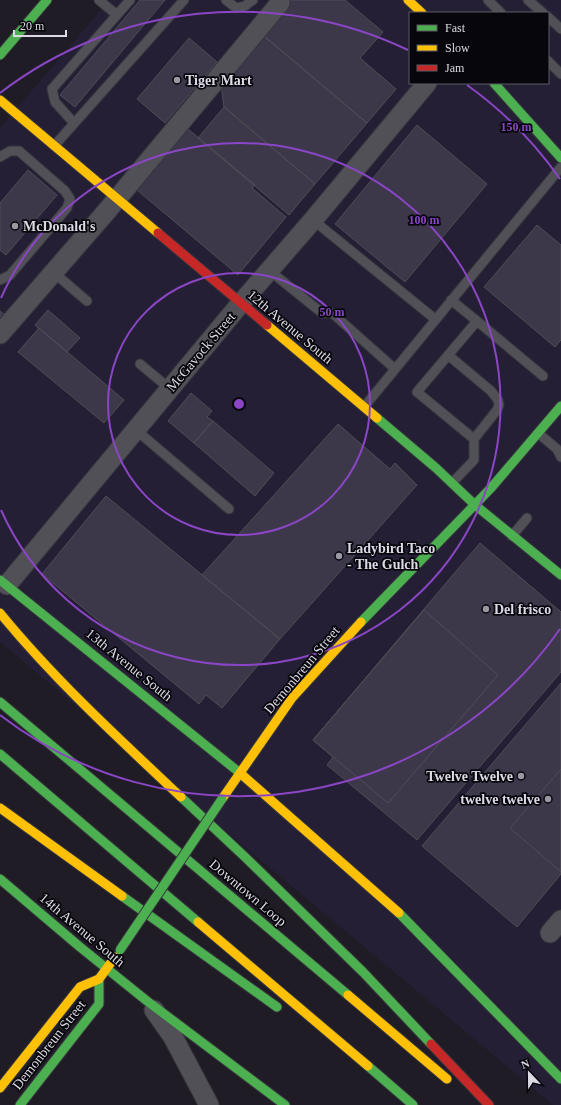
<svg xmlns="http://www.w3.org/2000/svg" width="561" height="1105" viewBox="0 0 561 1105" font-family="Georgia,serif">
  <rect width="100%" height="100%" fill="#1f1c26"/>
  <!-- built -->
  <path fill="#241f34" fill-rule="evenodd" d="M 109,0 L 561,0 L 561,1105 L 553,1105 L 0,642 L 0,128 ZM 410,13 L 548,13 L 548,83 L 410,83 Z"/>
  <!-- building -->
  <path fill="#3d374a" stroke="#4f4d55" d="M 140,0 L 165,0 L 75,107 L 60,95 Z
    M 286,0 L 345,0 L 383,32 L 360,58 L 396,89 L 367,123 L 259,32 Z
    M 263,35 L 367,123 L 315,184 L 224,107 L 221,85 Z
    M 189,38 L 217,62 L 165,123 L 137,99 Z
    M 224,107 L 315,184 L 289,215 L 198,138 Z
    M 417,125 L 487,184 L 405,282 L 335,224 Z
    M 188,129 L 255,185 L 252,188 L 286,217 L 238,275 L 137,190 Z
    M 28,170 L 57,195 L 6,255 L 0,250 L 0,203 Z
    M 537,225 L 561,245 L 561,340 L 555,347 L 484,287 Z
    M 48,310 L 80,338 L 67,352 L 35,325 Z
    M 0,311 L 4,314 L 0,319 Z
    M 39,328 L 124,400 L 104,423 L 18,352 Z
    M 191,393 L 212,411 L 207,417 L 213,421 L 194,443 L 168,421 Z
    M 213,421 L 274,473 L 255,496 L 194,443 Z
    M 338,424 L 390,469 L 395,463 L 417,485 L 280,639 L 202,575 Z
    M 106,496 L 280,639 L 222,708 L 206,695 L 199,704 L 42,574 Z
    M 480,543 L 561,612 L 561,672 L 417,840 L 327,765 L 333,757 L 313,740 Z
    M 424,610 L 498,675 L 388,803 L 313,740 Z
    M 561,683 L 561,874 L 517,927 L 422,846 Z
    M 561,769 L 561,872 L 510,828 Z"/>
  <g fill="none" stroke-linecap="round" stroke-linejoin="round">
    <defs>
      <path id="lane" d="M 99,0 L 117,15
        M 226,0 L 236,8 L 245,6 L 253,0
        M 488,0 L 501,13
        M 528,0 L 543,13
        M 548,17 L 561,29
        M 548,61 L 561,74
        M 74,123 L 55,102 L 52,89 L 130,0
        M 54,146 L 184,0
        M 0,157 L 10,151 L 19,151 L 65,191 L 70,199 L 67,208 L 10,275 L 0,280
        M 313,220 L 435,319
        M 270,271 L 322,313 L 332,313 L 395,369
        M 53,272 L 87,301
        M 451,300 L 477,321 L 417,392 L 474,439
        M 477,321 L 543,376
        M 448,355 L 491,391 L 498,400 L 499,405 L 497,410 L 474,439 L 474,460 L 452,483
        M 140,364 L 170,389
        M 364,407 L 561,167
        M 136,430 L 229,509
        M 538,433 L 557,449 L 561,457
        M 512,536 L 527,518"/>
      <path id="street" d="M 0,334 L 106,212 L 280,3
        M 7,585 L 241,303 L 313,220 L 427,83
        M 550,933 L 561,920
        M 154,1010 L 173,1037 L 209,1105"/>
      <path id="fast" d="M 0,55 L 47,0
        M 494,83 L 561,158
        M 377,418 L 436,468 L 475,505 L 561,575
        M 0,580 L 240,773
        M 361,622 L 491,488 L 561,406
        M 0,702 L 348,995
        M 0,754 L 198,922
        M 181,797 L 245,857 L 363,972 L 431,1044
        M 0,879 L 80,947 L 147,1001
        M 122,896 L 277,1007
        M 399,913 L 561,1079
        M 147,1001 L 285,1105
        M 368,1066 L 413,1105
        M 20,1105 L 99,1004 L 99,979"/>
      <path id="slow" d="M 408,0 L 422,13
        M 0,100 L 158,233
        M 267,325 L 377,418
        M 0,613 C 54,679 118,738 181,797
        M 240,773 L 399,913
        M 222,799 L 292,698 L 361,622
        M 0,808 L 122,896
        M 198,922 L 368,1066
        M 348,995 L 447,1079
        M 0,1088 L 80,987 L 99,979 L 115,957"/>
      <path id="jam" d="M 158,233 L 267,325
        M 431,1044 L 489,1105"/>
    </defs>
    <!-- lane casing -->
    <use href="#lane" stroke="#37363e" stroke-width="11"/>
    <!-- street casing -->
    <use href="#street" stroke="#37363e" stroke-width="21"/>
    <!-- fast casing -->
    <use href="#fast" stroke="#37363e" stroke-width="11"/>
    <!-- slow casing -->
    <use href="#slow" stroke="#37363e" stroke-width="11"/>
    <!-- jam casing -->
    <use href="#jam" stroke="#37363e" stroke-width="11"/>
    <!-- lane -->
    <use href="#lane" stroke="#515057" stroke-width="9"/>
    <!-- street -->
    <use href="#street" stroke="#515057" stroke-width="19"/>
    <!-- fast -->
    <use href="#fast" stroke="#4caf50" stroke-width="9"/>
    <!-- slow -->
    <use href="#slow" stroke="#ffc107" stroke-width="9"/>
    <!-- jam -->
    <use href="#jam" stroke="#c62828" stroke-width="9"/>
    <defs>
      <path id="fast-bridge" d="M 120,950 L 222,799"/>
    </defs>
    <!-- fast-bridge casing -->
    <use href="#fast-bridge" stroke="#37363e" stroke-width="11" stroke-linecap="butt"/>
    <!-- fast-bridge -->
    <use href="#fast-bridge" stroke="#4caf50" stroke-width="9"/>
  </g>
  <!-- distance rings -->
  <g fill="none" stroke="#8a46c5" stroke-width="2">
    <circle cx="239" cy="404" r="131"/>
    <path d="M1 298A261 261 0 1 1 1 510"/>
    <path d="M560 629A392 392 0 0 1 0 715M0 93A392 392 0 0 1 408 50M467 85A392 392 0 0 1 560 179"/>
  </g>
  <!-- markers -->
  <g fill="#9a98a2" stroke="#07060c" stroke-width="1.5">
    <circle cx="177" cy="80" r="4"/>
    <circle cx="15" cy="226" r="4"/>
    <circle cx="339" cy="556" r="4"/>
    <circle cx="486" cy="609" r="4"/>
    <circle cx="521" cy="776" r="4"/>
    <circle cx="548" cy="799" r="4"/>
  </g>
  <g text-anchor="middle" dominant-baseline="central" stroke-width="3.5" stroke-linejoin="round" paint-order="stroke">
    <!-- poi labels -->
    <g font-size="14" font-weight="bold" fill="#dcdae5" stroke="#07060c" text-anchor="start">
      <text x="185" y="80">Tiger Mart</text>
      <text x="23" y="226">McDonald's</text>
      <text x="347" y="548">Ladybird Taco<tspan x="347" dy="16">- The Gulch</tspan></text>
      <text x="494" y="609">Del frisco</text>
      <text x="513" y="776" text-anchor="end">Twelve Twelve</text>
      <text x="540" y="799" text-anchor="end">twelve twelve</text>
    </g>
    <!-- street labels -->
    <g font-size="14" fill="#dcdae5" stroke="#07060c">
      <text transform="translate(290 327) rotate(40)">12th Avenue South</text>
      <text transform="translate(201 352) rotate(-50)">McGavock Street</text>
      <text transform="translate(129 665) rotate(39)">13th Avenue South</text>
      <text transform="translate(302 670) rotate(-50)">Demonbreun Street</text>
      <text transform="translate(248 893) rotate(40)">Downtown Loop</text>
      <text transform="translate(82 930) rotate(40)">14th Avenue South</text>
      <text transform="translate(49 1045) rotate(-52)">Demonbreun Street</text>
    </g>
  </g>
  <circle cx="239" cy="404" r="6" fill="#8a46c5" stroke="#07060c" stroke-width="2"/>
  <g font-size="12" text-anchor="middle" font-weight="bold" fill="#8a46c5" stroke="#07060c" stroke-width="3.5" stroke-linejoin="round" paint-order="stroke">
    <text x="516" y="131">150 m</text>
    <text x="424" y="224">100 m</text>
    <text x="332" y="316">50 m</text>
  </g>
  <!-- legend -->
  <rect x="409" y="12" width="140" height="72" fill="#07060c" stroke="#5c5b63"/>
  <rect x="417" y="25" width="20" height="6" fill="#4caf50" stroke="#5c5b63"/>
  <text x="445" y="32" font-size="12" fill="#dcdae5">Fast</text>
  <rect x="417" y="45" width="20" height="6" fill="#ffc107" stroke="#5c5b63"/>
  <text x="445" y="52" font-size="12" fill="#dcdae5">Slow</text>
  <rect x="417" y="65" width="20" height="6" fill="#c62828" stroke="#5c5b63"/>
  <text x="445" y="72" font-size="12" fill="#dcdae5">Jam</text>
  <!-- north arrow -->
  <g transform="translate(529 1073) rotate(338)" stroke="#07060c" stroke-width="3" paint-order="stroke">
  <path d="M0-3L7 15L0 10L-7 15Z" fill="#dcdae5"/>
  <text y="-6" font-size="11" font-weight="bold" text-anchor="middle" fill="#dcdae5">N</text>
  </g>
  <!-- scale -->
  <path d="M14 30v6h52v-6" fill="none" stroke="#dcdae5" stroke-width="2"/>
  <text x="20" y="30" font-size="12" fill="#dcdae5" stroke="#07060c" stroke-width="3" paint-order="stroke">20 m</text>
</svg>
